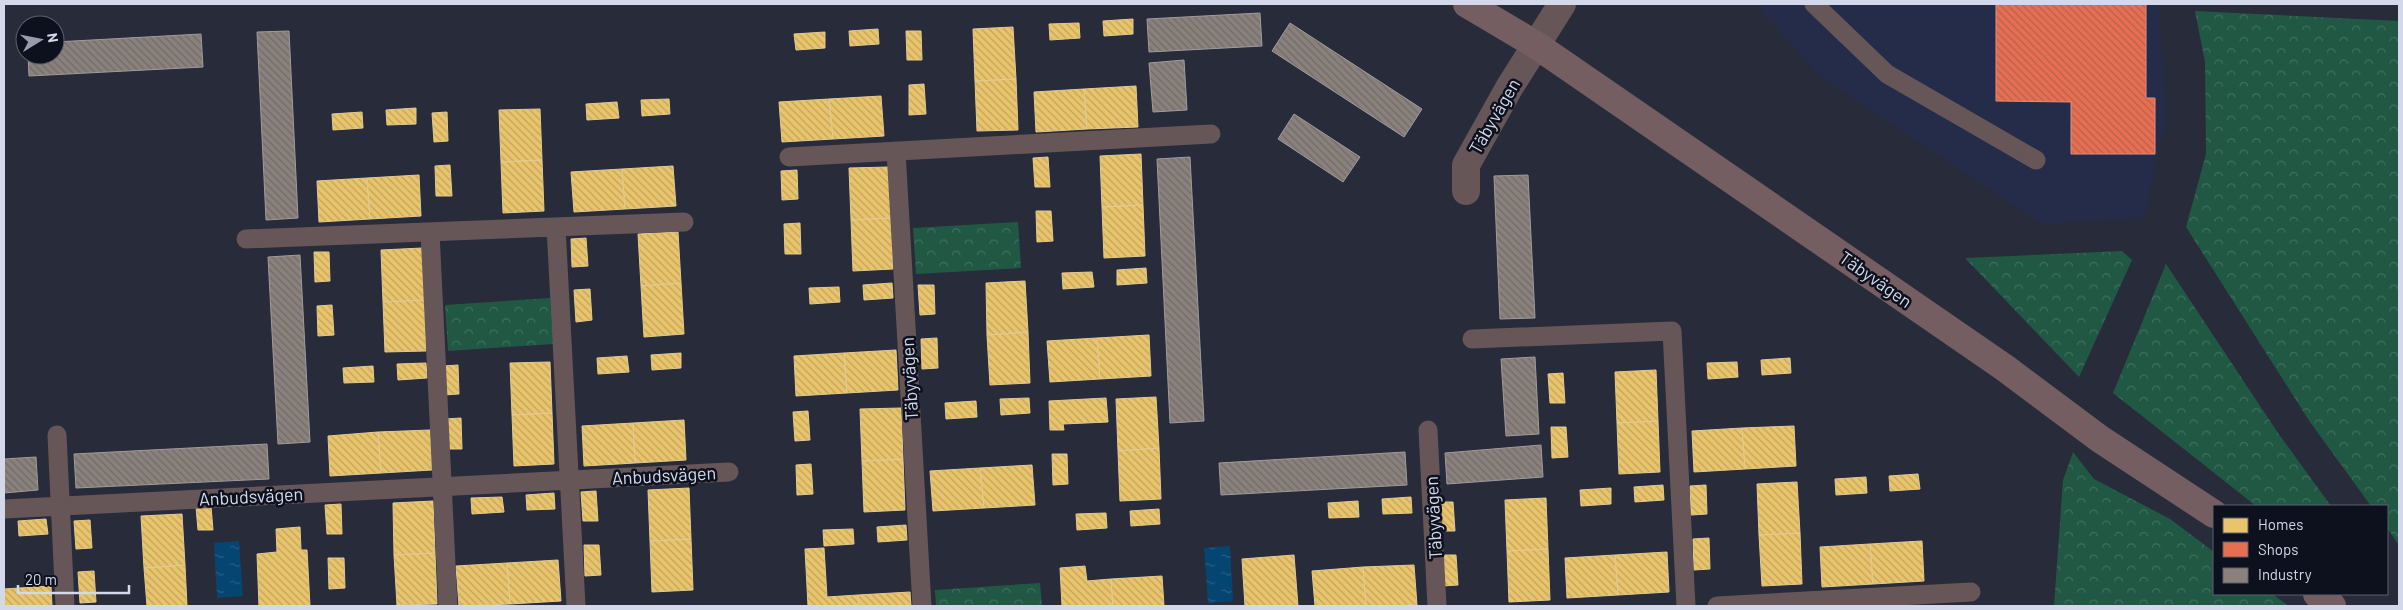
<svg xmlns="http://www.w3.org/2000/svg" width="2403" height="610" viewBox="0 0 2403 610" font-family="Barlow,sans-serif">
  <defs>
    <pattern id="forest-crowns" width="20" height="18" patternUnits="userSpaceOnUse" patternTransform="scale(1.25)"><rect width="20" height="18" fill="#205844"/><path d="M2 6a3 3 0 1 1 6 0M12 15a3 3 0 1 1 6 0" fill="none" stroke="#406f5f"/></pattern>
    <pattern id="water-ripples" width="26" height="14" patternUnits="userSpaceOnUse" patternTransform="scale(1.25)"><rect width="26" height="14" fill="#054571"/><path d="M2 4q2-2 4 0t4 0M15 11q2-2 4 0t4 0" fill="none" stroke="#295f85"/></pattern>
    <pattern id="homes-back-hatch" width="6" height="6" patternUnits="userSpaceOnUse" patternTransform="scale(1.25)"><rect width="6" height="6" fill="#e9c46a"/><path d="M-1 5l2 2M0 0l6 6M5-1l2 2" fill="none" stroke="#bea361"/></pattern>
    <pattern id="shops-back-hatch" width="6" height="6" patternUnits="userSpaceOnUse" patternTransform="scale(1.25)"><rect width="6" height="6" fill="#e76f51"/><path d="M-1 5l2 2M0 0l6 6M5-1l2 2" fill="none" stroke="#b5614e"/></pattern>
    <pattern id="industry-back-hatch" width="6" height="6" patternUnits="userSpaceOnUse" patternTransform="scale(1.25)"><rect width="6" height="6" fill="#8a817c"/><path d="M-1 5l2 2M0 0l6 6M5-1l2 2" fill="none" stroke="#706b69"/></pattern>
  </defs>
  <rect width="100%" height="100%" fill="#282b39"/>
  <!-- built -->
  <path fill="#252c4a" d="M 1756,4 L 2159,4 L 2166,119 L 2144,218 L 2042,224 L 1817,74 Z"/>
  <!-- forest -->
  <path fill="url(#forest-crowns)" d="M 2195,11 L 2399,21 L 2399,545 L 2387,528 L 2387,506 L 2371,506 L 2310,422 L 2186,227 L 2206,154 L 2205,62 Z
    M 1018,222 L 1021,268 L 916,274 L 913,228 Z
    M 2122,251 L 2132,260 L 2079,377 L 1965,258 Z
    M 2166,264 L 2278,433 L 2331,506 L 2256,506 L 2113,393 Z
    M 550,298 L 553,344 L 448,351 L 445,305 Z
    M 2073,452 L 2094,479 L 2170,519 L 2214,552 L 2214,594 L 2272,594 L 2289,606 L 2054,606 L 2063,480 Z
    M 1040,583 L 1042,606 L 936,606 L 935,590 Z"/>
  <!-- water -->
  <path fill="url(#water-ripples)" d="M 239,541 L 243,596 L 217,598 L 214,543 Z
    M 1230,546 L 1233,601 L 1208,603 L 1204,548 Z"/>
  <!-- homes -->
  <path fill="url(#homes-back-hatch)" stroke="#e2ca91" d="M 1133,19 L 1133,34 L 1104,36 L 1103,21 Z
    M 1079,23 L 1080,38 L 1050,40 L 1049,24 Z
    M 1013,27 L 1016,79 L 975,81 L 973,29 Z
    M 878,29 L 879,44 L 850,46 L 849,31 Z
    M 906,31 L 921,31 L 922,60 L 907,60 Z
    M 825,32 L 825,48 L 796,50 L 794,34 Z
    M 1016,79 L 1018,130 L 977,131 L 975,81 Z
    M 924,84 L 926,114 L 909,115 L 909,85 Z
    M 1136,86 L 1138,127 L 1087,129 L 1084,89 Z
    M 1084,89 L 1087,129 L 1036,132 L 1034,92 Z
    M 881,96 L 884,136 L 833,139 L 829,99 Z
    M 669,99 L 670,114 L 642,116 L 641,100 Z
    M 829,99 L 833,139 L 782,142 L 779,102 Z
    M 617,102 L 619,118 L 587,120 L 586,104 Z
    M 416,108 L 416,124 L 387,125 L 386,110 Z
    M 540,109 L 542,160 L 501,162 L 499,110 Z
    M 362,112 L 363,128 L 333,130 L 332,114 Z
    M 447,112 L 448,141 L 434,142 L 432,113 Z
    M 1141,154 L 1143,205 L 1102,207 L 1100,156 Z
    M 1048,157 L 1050,187 L 1035,187 L 1033,158 Z
    M 542,160 L 544,211 L 503,213 L 501,162 Z
    M 450,165 L 452,196 L 436,196 L 435,166 Z
    M 673,166 L 676,206 L 625,209 L 622,169 Z
    M 888,167 L 891,218 L 851,220 L 849,168 Z
    M 622,169 L 625,209 L 574,212 L 571,172 Z
    M 797,170 L 798,199 L 782,200 L 781,171 Z
    M 419,175 L 421,216 L 370,219 L 367,178 Z
    M 367,178 L 370,219 L 319,222 L 317,181 Z
    M 1143,205 L 1145,256 L 1104,258 L 1102,207 Z
    M 1036,211 L 1051,211 L 1053,241 L 1037,242 Z
    M 891,218 L 893,269 L 853,271 L 851,220 Z
    M 800,223 L 801,254 L 785,254 L 784,224 Z
    M 678,232 L 681,283 L 641,286 L 638,234 Z
    M 586,238 L 588,266 L 572,267 L 571,239 Z
    M 422,248 L 424,300 L 383,302 L 381,250 Z
    M 314,252 L 329,252 L 330,281 L 315,282 Z
    M 1146,268 L 1147,283 L 1117,285 L 1117,270 Z
    M 1092,272 L 1094,287 L 1063,289 L 1062,273 Z
    M 1025,281 L 1028,332 L 987,335 L 986,283 Z
    M 681,283 L 684,334 L 644,337 L 641,286 Z
    M 892,283 L 893,298 L 864,300 L 863,285 Z
    M 918,285 L 934,285 L 935,314 L 920,315 Z
    M 839,287 L 840,302 L 810,304 L 809,288 Z
    M 590,289 L 592,320 L 576,322 L 574,290 Z
    M 424,300 L 426,351 L 385,352 L 383,302 Z
    M 332,305 L 334,335 L 318,336 L 317,306 Z
    M 1028,332 L 1030,383 L 990,385 L 987,335 Z
    M 1149,335 L 1151,376 L 1100,379 L 1097,338 Z
    M 937,338 L 938,368 L 922,369 L 921,339 Z
    M 1097,338 L 1100,379 L 1050,382 L 1047,341 Z
    M 896,350 L 898,390 L 847,393 L 844,353 Z
    M 681,353 L 681,368 L 652,370 L 651,355 Z
    M 844,353 L 847,393 L 796,396 L 794,356 Z
    M 627,356 L 629,372 L 598,374 L 597,358 Z
    M 1790,358 L 1791,373 L 1762,375 L 1761,360 Z
    M 550,362 L 552,413 L 512,415 L 510,363 Z
    M 1737,362 L 1738,377 L 1708,379 L 1707,363 Z
    M 426,363 L 427,378 L 398,380 L 397,364 Z
    M 458,365 L 459,394 L 444,395 L 443,366 Z
    M 373,366 L 374,382 L 344,383 L 343,368 Z
    M 1656,370 L 1658,421 L 1617,423 L 1615,372 Z
    M 1563,373 L 1565,403 L 1550,403 L 1548,374 Z
    M 1156,397 L 1159,448 L 1118,451 L 1116,399 Z
    M 1029,398 L 1030,413 L 1001,415 L 1000,399 Z
    M 1106,398 L 1108,422 L 1063,424 L 1064,430 L 1050,430 L 1049,401 Z
    M 976,401 L 977,417 L 946,419 L 945,403 Z
    M 901,408 L 903,459 L 862,461 L 860,409 Z
    M 808,411 L 810,440 L 795,441 L 793,412 Z
    M 552,413 L 554,464 L 514,466 L 512,415 Z
    M 461,418 L 462,449 L 446,449 L 445,419 Z
    M 684,420 L 686,460 L 635,463 L 633,423 Z
    M 1658,421 L 1660,472 L 1619,474 L 1617,423 Z
    M 633,423 L 635,463 L 584,466 L 582,426 Z
    M 1794,426 L 1796,466 L 1745,469 L 1742,428 Z
    M 1551,427 L 1566,427 L 1568,457 L 1552,458 Z
    M 1742,428 L 1745,469 L 1694,472 L 1692,431 Z
    M 430,430 L 432,470 L 381,473 L 378,432 Z
    M 378,432 L 381,473 L 330,476 L 328,436 Z
    M 1159,448 L 1161,499 L 1120,501 L 1118,451 Z
    M 1052,454 L 1067,454 L 1068,484 L 1053,485 Z
    M 903,459 L 905,510 L 864,512 L 862,461 Z
    M 811,464 L 813,494 L 797,495 L 796,465 Z
    M 1032,465 L 1035,505 L 984,508 L 980,468 Z
    M 980,468 L 984,508 L 933,511 L 930,471 Z
    M 1918,474 L 1920,489 L 1890,491 L 1889,476 Z
    M 1866,477 L 1867,493 L 1836,495 L 1835,479 Z
    M 1797,482 L 1800,533 L 1759,535 L 1757,484 Z
    M 1663,485 L 1664,500 L 1635,502 L 1634,487 Z
    M 1706,485 L 1707,514 L 1691,515 L 1690,486 Z
    M 689,488 L 691,539 L 650,541 L 648,490 Z
    M 1611,488 L 1611,504 L 1581,506 L 1580,490 Z
    M 596,491 L 598,521 L 583,521 L 581,492 Z
    M 554,493 L 555,509 L 527,510 L 526,495 Z
    M 502,497 L 504,512 L 472,514 L 471,498 Z
    M 1411,497 L 1412,513 L 1383,514 L 1382,499 Z
    M 1546,498 L 1548,549 L 1507,551 L 1505,500 Z
    M 433,501 L 435,553 L 394,555 L 393,503 Z
    M 1358,501 L 1359,517 L 1329,518 L 1328,503 Z
    M 1438,502 L 1453,502 L 1455,531 L 1440,531 Z
    M 341,504 L 342,534 L 327,534 L 325,505 Z
    M 211,506 L 213,530 L 198,530 L 196,507 Z
    M 1159,509 L 1160,524 L 1131,526 L 1130,511 Z
    M 1106,513 L 1107,528 L 1077,530 L 1076,514 Z
    M 182,514 L 185,565 L 144,568 L 141,516 Z
    M 46,519 L 48,534 L 19,536 L 18,521 Z
    M 90,520 L 92,548 L 76,549 L 74,521 Z
    M 906,525 L 907,540 L 878,542 L 877,527 Z
    M 300,527 L 301,550 L 307,550 L 310,606 L 259,606 L 257,554 L 277,552 L 276,529 Z
    M 853,529 L 854,544 L 824,546 L 823,530 Z
    M 1800,533 L 1802,584 L 1762,586 L 1759,535 Z
    M 1709,538 L 1710,569 L 1694,570 L 1693,539 Z
    M 691,539 L 693,590 L 652,592 L 650,541 Z
    M 1922,541 L 1924,581 L 1873,584 L 1870,544 Z
    M 1870,544 L 1873,584 L 1822,587 L 1820,547 Z
    M 584,545 L 599,545 L 601,575 L 585,576 Z
    M 824,548 L 827,597 L 858,595 L 859,606 L 808,606 L 805,549 Z
    M 1548,549 L 1550,600 L 1509,602 L 1507,551 Z
    M 1667,552 L 1669,592 L 1618,595 L 1615,555 Z
    M 435,553 L 437,604 L 397,605 L 394,555 Z
    M 1294,555 L 1298,606 L 1245,606 L 1242,559 Z
    M 1441,555 L 1456,555 L 1458,585 L 1442,586 Z
    M 1615,555 L 1618,595 L 1567,598 L 1565,558 Z
    M 328,558 L 344,558 L 345,588 L 329,589 Z
    M 558,560 L 561,601 L 510,604 L 507,563 Z
    M 507,563 L 510,604 L 459,606 L 456,566 Z
    M 185,565 L 187,606 L 147,606 L 144,568 Z
    M 1414,565 L 1417,605 L 1366,606 L 1363,567 Z
    M 1085,566 L 1087,581 L 1111,579 L 1113,606 L 1062,606 L 1060,568 Z
    M 1363,567 L 1366,606 L 1315,606 L 1312,571 Z
    M 94,571 L 96,602 L 80,603 L 78,572 Z
    M 1162,576 L 1164,606 L 1113,606 L 1111,579 Z
    M 51,586 L 52,606 L 4,606 L 4,589 Z
    M 910,592 L 911,606 L 859,606 L 858,595 Z"/>
  <!-- shops -->
  <path fill="url(#shops-back-hatch)" stroke="#e18f7f" d="M 1996,4 L 2146,4 L 2146,98 L 2155,98 L 2155,154 L 2071,154 L 2071,102 L 1996,101 Z"/>
  <!-- industry -->
  <path fill="url(#industry-back-hatch)" stroke="#a09b9d" d="M 1260,13 L 1262,46 L 1149,52 L 1147,19 Z
    M 1290,23 L 1422,109 L 1404,137 L 1272,51 Z
    M 289,31 L 298,218 L 266,220 L 257,32 Z
    M 201,34 L 203,67 L 29,76 L 28,55 L 55,55 L 55,42 Z
    M 1184,60 L 1187,110 L 1153,112 L 1149,63 Z
    M 1294,114 L 1360,157 L 1343,182 L 1278,139 Z
    M 1190,157 L 1204,421 L 1170,423 L 1157,159 Z
    M 1528,175 L 1535,318 L 1500,319 L 1494,176 Z
    M 300,255 L 310,442 L 278,444 L 268,257 Z
    M 1535,357 L 1539,434 L 1506,436 L 1501,359 Z
    M 267,444 L 269,479 L 76,488 L 74,454 Z
    M 1541,445 L 1543,477 L 1447,484 L 1445,453 Z
    M 1405,452 L 1407,485 L 1221,495 L 1219,463 Z
    M 36,457 L 38,490 L 4,493 L 4,459 Z"/>
  <g fill="none" stroke-linecap="round" stroke-linejoin="round">
    <!-- service -->
    <path stroke="#675658" stroke-width="19" d="M 1814,4 L 1887,74 L 2036,160
      M 896,151 L 922,606
      M 789,157 L 1211,134
      M 556,227 L 576,606
      M 430,232 L 448,606
      M 246,239 L 684,222
      M 1472,339 L 1672,331 L 1686,606
      M 1428,430 L 1437,606
      M 57,435 L 65,606
      M 4,509 L 729,472
      M 1717,606 L 1971,592"/>
    <!-- minor -->
    <path stroke="#675658" stroke-width="28" d="M 1466,191 L 1466,165 L 1509,88 L 1562,4"/>
    <!-- secondary -->
    <path stroke="#745e62" stroke-width="28" d="M 1467,4 L 1536,45 L 2005,368 L 2100,439 L 2214,514
      M 2317,594 L 2332,606"/>
  </g>
  <g text-anchor="middle" dominant-baseline="central" stroke-width="5" stroke-linejoin="round" paint-order="stroke">
    <!-- street labels -->
    <g font-size="18" fill="#d3d9eb" stroke="#0d111d">
      <text transform="translate(1494 116) rotate(-60)">Täbyvägen</text>
      <text transform="translate(1876 279) rotate(35)">Täbyvägen</text>
      <text transform="translate(909 379) rotate(-93)">Täbyvägen</text>
      <text transform="translate(664 475) rotate(-3)">Anbudsvägen</text>
      <text transform="translate(251 496) rotate(-3)">Anbudsvägen</text>
      <text transform="translate(1433 518) rotate(-93)">Täbyvägen</text>
    </g>
  </g>
  <!-- border -->
  <rect width="2403" height="610" fill="none" stroke="#d3d9eb" stroke-width="10"/>
  <!-- legend -->
  <rect x="2213" y="505" width="175" height="90" fill="#0d111d" stroke="#5c616f"/>
  <rect x="2223" y="518" width="25" height="15" fill="#e9c46a" stroke="#5c616f"/>
  <text x="2258" y="530" font-size="15" fill="#d3d9eb">Homes</text>
  <rect x="2223" y="542" width="25" height="15" fill="#e76f51" stroke="#5c616f"/>
  <text x="2258" y="555" font-size="15" fill="#d3d9eb">Shops</text>
  <rect x="2223" y="568" width="25" height="15" fill="#8a817c" stroke="#5c616f"/>
  <text x="2258" y="580" font-size="15" fill="#d3d9eb">Industry</text>
  <!-- north arrow -->
  <g transform="translate(40 40) rotate(80)"><circle r="24" fill="#0d111d" stroke="#5c616f"/>
  <path d="M0-4L9 19L0 12L-9 19Z" fill="#979cad"/>
  <text y="-8" font-size="14" font-weight="bold" text-anchor="middle" fill="#d3d9eb">N</text>
  </g>
  <!-- scale -->
  <path d="M18 585v8h111v-8" fill="none" stroke="#d3d9eb" stroke-width="2.5"/>
  <text x="25" y="585" font-size="15" fill="#d3d9eb" stroke="#0d111d" stroke-width="4" paint-order="stroke">20 m</text>
</svg>
